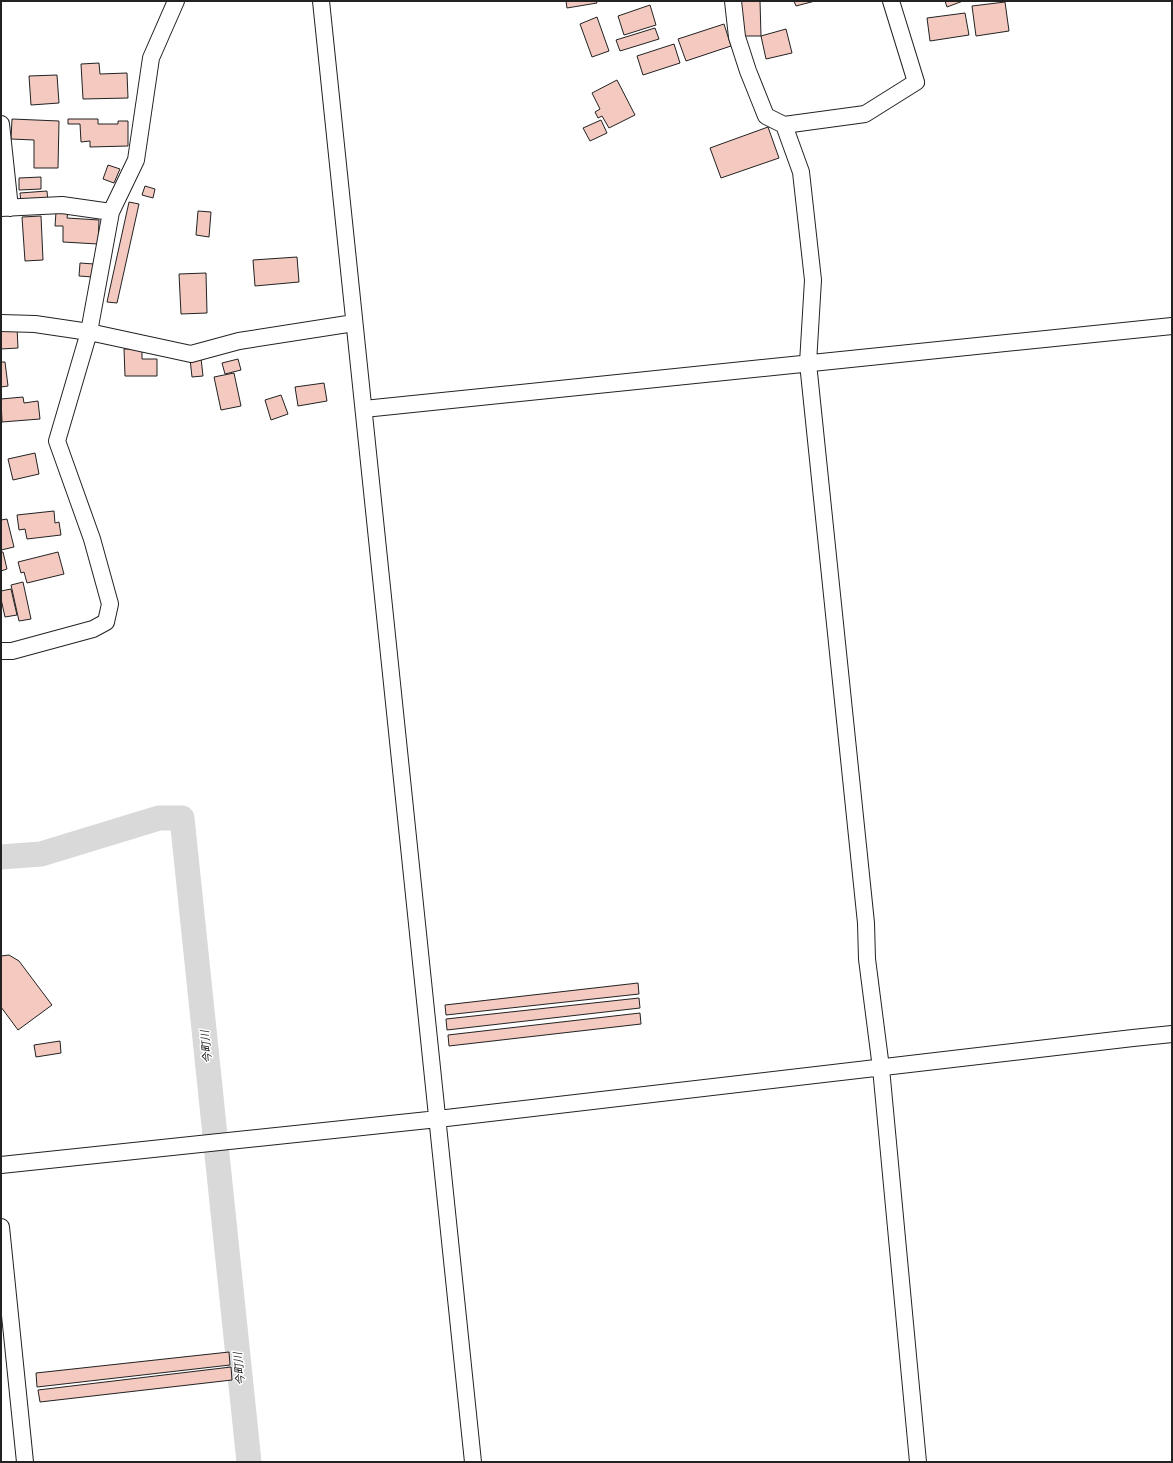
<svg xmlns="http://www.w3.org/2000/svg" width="1173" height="1463" viewBox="0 0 1173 1463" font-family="Inter,'Noto Sans JP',sans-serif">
  <rect width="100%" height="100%" fill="#fff"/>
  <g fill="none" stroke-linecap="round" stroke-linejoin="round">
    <!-- river -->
    <path stroke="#d9d9d9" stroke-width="25" d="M 1,857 L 41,854 L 159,818 L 182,818 L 249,1462"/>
  </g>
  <!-- building -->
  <path fill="#f3c9c0" stroke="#222" d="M 566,1 L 596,1 L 597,3 L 567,8 Z
    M 741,1 L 760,1 L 761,36 L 742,36 Z
    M 794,1 L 815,1 L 796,6 Z
    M 945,1 L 963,1 L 947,7 Z
    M 1005,2 L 1009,31 L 976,36 L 972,6 Z
    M 650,5 L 656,25 L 624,35 L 618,16 Z
    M 965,13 L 969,35 L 930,41 L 927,18 Z
    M 597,17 L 609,51 L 592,57 L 580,24 Z
    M 724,24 L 731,46 L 686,61 L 678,39 Z
    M 655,28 L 659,39 L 620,51 L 616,40 Z
    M 786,29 L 792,53 L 766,59 L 761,36 Z
    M 674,44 L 680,63 L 643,75 L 637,56 Z
    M 99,63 L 100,74 L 127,73 L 128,98 L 83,99 L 81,64 Z
    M 57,75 L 59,103 L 31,105 L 29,76 Z
    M 617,80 L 635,115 L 609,128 L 602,116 L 598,118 L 595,112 L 600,109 L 592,93 Z
    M 12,119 L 59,121 L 58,168 L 34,168 L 34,140 L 11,139 Z
    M 68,119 L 98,119 L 98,124 L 118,124 L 118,121 L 128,121 L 128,146 L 90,147 L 90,141 L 81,142 L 80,124 L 68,124 Z
    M 601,120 L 607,133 L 590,141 L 583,128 Z
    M 768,127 L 779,158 L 721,178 L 710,148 Z
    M 108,165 L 120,169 L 114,183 L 103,179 Z
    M 41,177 L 41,189 L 19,190 L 19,178 Z
    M 145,186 L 155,189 L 153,198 L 142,195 Z
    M 47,191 L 48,202 L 21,203 L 20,193 Z
    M 129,202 L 139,204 L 117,303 L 107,302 Z
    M 198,211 L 211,212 L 209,237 L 196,235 Z
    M 56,212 L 68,212 L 67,218 L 99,220 L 98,244 L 63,242 L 63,226 L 55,226 Z
    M 41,216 L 43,260 L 25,261 L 22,217 Z
    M 297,257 L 299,282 L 255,286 L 253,260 Z
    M 80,263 L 94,264 L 93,277 L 79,276 Z
    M 206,273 L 207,313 L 181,314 L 179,274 Z
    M 17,327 L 18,348 L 1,349 L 1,328 Z
    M 124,349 L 142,349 L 142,359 L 157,359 L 157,376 L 125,376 Z
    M 201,358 L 203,376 L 192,377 L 190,359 Z
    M 238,359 L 241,370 L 225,374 L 222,363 Z
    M 1,362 L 5,362 L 8,386 L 1,387 Z
    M 234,373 L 241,406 L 221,410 L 214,377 Z
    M 324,383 L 327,401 L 298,406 L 295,387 Z
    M 281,395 L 288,414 L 271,420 L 265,400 Z
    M 23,397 L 24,403 L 38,401 L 40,419 L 2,422 L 1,399 Z
    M 35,453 L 39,474 L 13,480 L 8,459 Z
    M 54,511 L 55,523 L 59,522 L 61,535 L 27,539 L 25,529 L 19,530 L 17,515 Z
    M 7,519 L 14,547 L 1,550 L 1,520 Z
    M 1,552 L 3,552 L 7,569 L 1,571 Z
    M 58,552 L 64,574 L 27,583 L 24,572 L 21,573 L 18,562 Z
    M 23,582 L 31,619 L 19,621 L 11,585 Z
    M 11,589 L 17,615 L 5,617 L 1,599 L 1,591 Z
    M 9,955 L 19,961 L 52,1005 L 18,1030 L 1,1007 L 1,956 Z
    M 638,983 L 639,994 L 446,1015 L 445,1005 Z
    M 639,998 L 640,1008 L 447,1030 L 446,1019 Z
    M 640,1013 L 641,1024 L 449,1046 L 448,1035 Z
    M 60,1041 L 61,1053 L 36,1057 L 34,1045 Z
    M 229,1352 L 230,1365 L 37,1387 L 36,1373 Z
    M 231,1367 L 232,1380 L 40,1402 L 38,1390 Z"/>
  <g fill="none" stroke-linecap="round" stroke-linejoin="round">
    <defs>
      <path id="minor" d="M 321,1 L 473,1462
        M 733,1 L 737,37 L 748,71 L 766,116 L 784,125
        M 891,1 L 916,82 L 865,114 L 784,125 L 801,172 L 813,280 L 808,363 L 866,923 L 867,959 L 881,1068 L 918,1462
        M 1,124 L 10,208
        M 1,208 L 62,205 L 111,212
        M 1,323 L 35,324 L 89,332 L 191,354 L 239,341 L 354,323
        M 364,409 L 1172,326
        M 1,651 L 12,651 L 93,629 L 106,622 L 110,604 L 92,539 L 57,441 L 89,332 L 111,212 L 136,160 L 151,58 L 176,1
        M 1,1165 L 438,1119 L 1133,1038 L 1172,1034
        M 1,1227 L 25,1462"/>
    </defs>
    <!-- minor casing -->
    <use href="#minor" stroke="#222" stroke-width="18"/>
    <!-- minor -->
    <use href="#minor" stroke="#fff" stroke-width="16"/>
  </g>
  <g text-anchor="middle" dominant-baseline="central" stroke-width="3" stroke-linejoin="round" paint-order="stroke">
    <!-- water labels -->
    <g font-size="11" font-style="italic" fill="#222" stroke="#fff">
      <text transform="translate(206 1047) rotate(-96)">今町川</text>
      <text transform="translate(239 1369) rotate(-96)">今町川</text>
    </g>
  </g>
  <!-- border -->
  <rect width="1173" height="1463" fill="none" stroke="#222222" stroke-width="4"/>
</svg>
